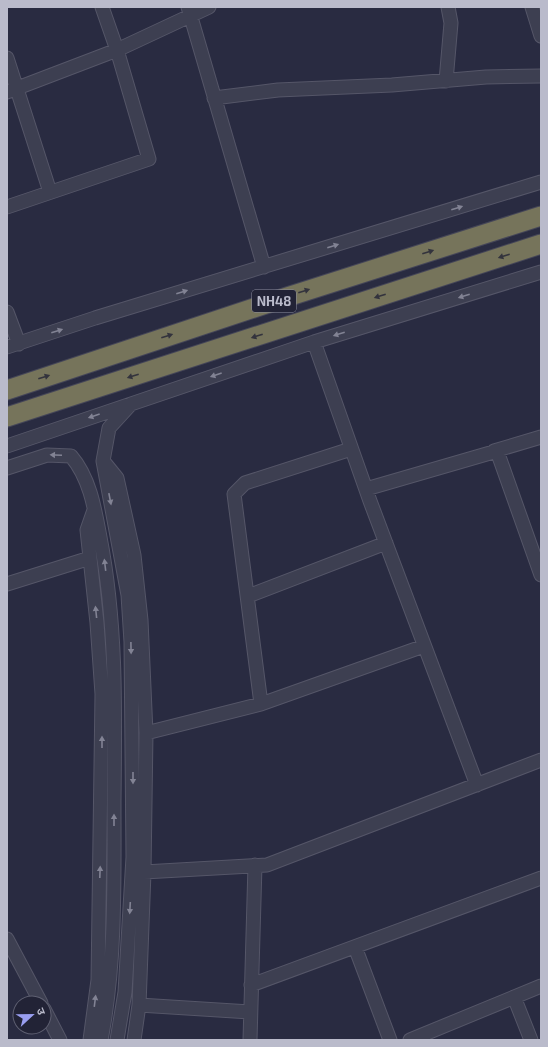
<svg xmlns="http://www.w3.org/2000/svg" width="548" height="1047" viewBox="0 0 548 1047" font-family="'Exo 2','Noto Sans Devanagari',sans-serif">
  <rect width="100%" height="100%" fill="#292b41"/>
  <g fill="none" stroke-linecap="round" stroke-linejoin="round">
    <defs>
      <path id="minor" d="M 188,7 L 264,267
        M 532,7 L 541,36
        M 7,58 L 50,192
        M 446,81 L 451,23 L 448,7
        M 7,92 L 117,50 L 209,7
        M 214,98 L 278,90 L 392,85 L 486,77 L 541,76
        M 7,207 L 149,159 L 117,50 L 102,7
        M 7,312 L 19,344
        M 314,342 L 370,501 L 477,785
        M 7,347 L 95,318 L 541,182
        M 7,446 L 314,342 L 541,272
        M 494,451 L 541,437
        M 104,462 L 117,478 L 134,555 L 141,620 L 146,733 L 144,872 L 139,1005 L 134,1040
        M 7,468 L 47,455 L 71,456 C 90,478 95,510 100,537 C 117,625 115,713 114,802 C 114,881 116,962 101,1040
        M 366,489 L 497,451 L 541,575
        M 7,584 L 90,558
        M 248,596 L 386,543
        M 261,704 L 234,494 L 245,483 L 351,449
        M 146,733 L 261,704 L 424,646
        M 144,872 L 267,865 L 541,760
        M 7,939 L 41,1003
        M 355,947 L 390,1040
        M 251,985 L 541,878
        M 514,997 L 531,1040
        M 139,1005 L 250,1012
        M 44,1009 L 60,1040
        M 90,1040 L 98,980 L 102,694 L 97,623 L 87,530 L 94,510
        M 117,1040 L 125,992 L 133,857 L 131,642 L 128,595 L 103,461 L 109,428 L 131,404
        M 250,1040 L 255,865
        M 410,1040 L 541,986"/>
      <path id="highway" d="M 7,390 L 287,297 L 541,216
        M 7,417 L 541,244"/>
    </defs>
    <!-- minor casing -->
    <use href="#minor" stroke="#555668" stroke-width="15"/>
    <!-- highway casing -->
    <use href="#highway" stroke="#454658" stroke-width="21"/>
    <!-- minor -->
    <use href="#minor" stroke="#3d3f51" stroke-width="13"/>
    <!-- highway -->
    <use href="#highway" stroke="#76745b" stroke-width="19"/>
  </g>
  <!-- one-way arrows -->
  <defs><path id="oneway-solid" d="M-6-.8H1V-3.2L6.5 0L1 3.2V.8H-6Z"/></defs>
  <g fill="#828394">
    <use href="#oneway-solid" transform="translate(457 208) rotate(-18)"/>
    <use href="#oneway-solid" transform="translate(333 246) rotate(-18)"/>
    <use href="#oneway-solid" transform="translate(182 292) rotate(-17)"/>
    <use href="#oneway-solid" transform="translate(464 296) rotate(163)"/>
    <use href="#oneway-solid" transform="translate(57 331) rotate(-18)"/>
    <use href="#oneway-solid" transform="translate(339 334) rotate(163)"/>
    <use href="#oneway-solid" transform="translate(216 375) rotate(161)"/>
    <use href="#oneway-solid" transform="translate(94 416) rotate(161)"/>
    <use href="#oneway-solid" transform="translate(56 455) rotate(-178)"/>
    <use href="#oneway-solid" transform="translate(110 499) rotate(79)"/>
    <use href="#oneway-solid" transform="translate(105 565) rotate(-97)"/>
    <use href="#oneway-solid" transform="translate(96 612) rotate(-96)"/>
    <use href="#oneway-solid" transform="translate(131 648) rotate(89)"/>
    <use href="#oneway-solid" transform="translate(102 742) rotate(-90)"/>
    <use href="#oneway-solid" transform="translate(133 778) rotate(90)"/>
    <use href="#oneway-solid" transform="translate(114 820) rotate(-90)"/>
    <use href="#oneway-solid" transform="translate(100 872) rotate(-88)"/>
    <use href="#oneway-solid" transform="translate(130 908) rotate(93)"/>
    <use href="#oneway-solid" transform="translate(95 1001) rotate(-83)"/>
  </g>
  <g fill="#33333d">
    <use href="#oneway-solid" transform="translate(428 252) rotate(-18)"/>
    <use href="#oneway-solid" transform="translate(504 256) rotate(162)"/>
    <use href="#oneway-solid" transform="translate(304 291) rotate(-18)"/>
    <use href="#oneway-solid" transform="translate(380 296) rotate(162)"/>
    <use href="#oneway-solid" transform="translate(167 336) rotate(-18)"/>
    <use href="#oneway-solid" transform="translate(257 336) rotate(162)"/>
    <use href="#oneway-solid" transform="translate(133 376) rotate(162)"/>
    <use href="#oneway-solid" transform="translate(44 377) rotate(-18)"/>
  </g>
  <g text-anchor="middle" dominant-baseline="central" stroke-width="3" stroke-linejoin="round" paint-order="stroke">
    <!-- shield labels -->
    <rect fill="#222336" stroke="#8c8d9e" stroke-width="1" x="252" y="290" width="44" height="22" rx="3"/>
    <g font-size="13" font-weight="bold" fill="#babbcb">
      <text x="274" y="301">NH48</text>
    </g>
  </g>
  <!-- border -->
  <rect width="548" height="1047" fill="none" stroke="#babbcb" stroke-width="16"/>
  <!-- north arrow -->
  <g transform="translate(32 1015) rotate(68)"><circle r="19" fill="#222336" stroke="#5f6072"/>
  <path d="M0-3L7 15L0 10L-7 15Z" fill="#999ef0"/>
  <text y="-6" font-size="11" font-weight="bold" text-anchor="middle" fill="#babbcb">उ</text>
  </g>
</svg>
